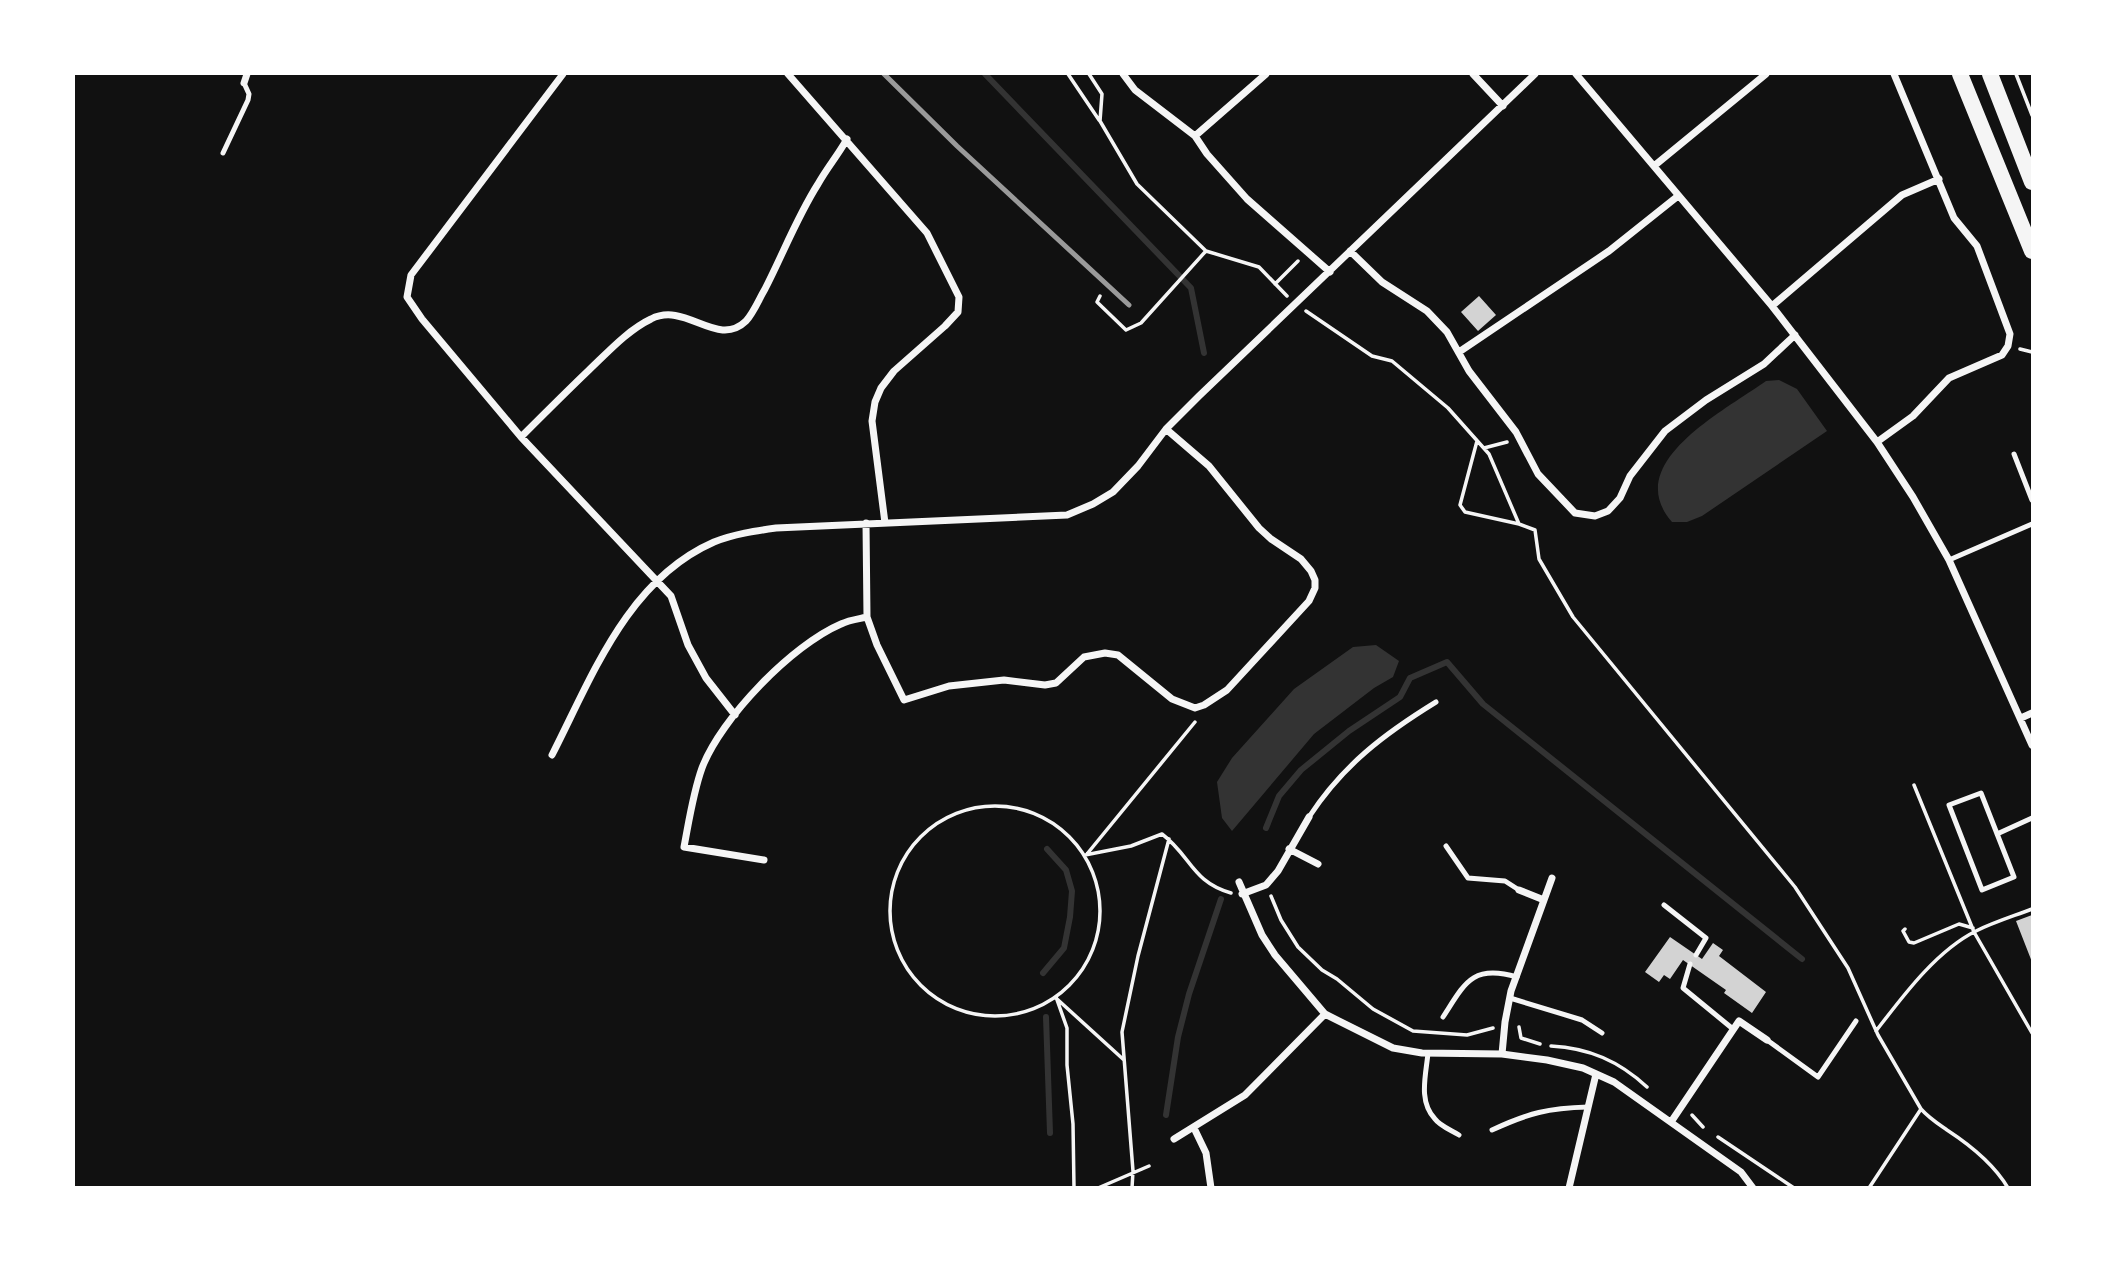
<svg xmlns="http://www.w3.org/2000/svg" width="2106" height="1261" viewBox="0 0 2106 1261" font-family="Inter,sans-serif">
  <rect width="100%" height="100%" fill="#111"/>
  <!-- water -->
  <path fill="#333" d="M 1779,380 L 1797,389 L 1827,431 L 1702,516 L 1687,522 L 1672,522 C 1620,463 1726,410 1766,381 Z
    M 1376,645 L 1399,661 L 1393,677 L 1374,688 L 1314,734 L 1232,831 L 1222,818 L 1217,782 L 1232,758 L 1294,689 L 1353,647 Z"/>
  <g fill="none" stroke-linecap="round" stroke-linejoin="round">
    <!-- stream -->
    <path stroke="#333" stroke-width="6" d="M 985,74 L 1191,288 L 1204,353
      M 1266,828 L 1279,796 L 1301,770 L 1349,731 L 1400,697 L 1410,678 L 1447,662 L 1483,704 L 1802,959
      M 1043,973 L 1064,948 L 1070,917 L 1072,891 L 1066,870 L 1047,849
      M 1046,1017 L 1050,1133
      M 1166,1115 L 1178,1037 L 1189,994 L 1221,899"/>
  </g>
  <!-- building -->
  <path fill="#d3d3d3" d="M 1479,296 L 1496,315 L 1478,331 L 1461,312 Z
    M 2032,915 L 2032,962 L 2016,921 Z
    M 1670,937 L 1702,959 L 1713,943 L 1723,950 L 1719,956 L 1766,992 L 1752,1013 L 1724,993 L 1726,990 L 1683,960 L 1670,979 L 1664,975 L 1659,982 L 1645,972 Z"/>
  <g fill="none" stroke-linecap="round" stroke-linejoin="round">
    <!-- path -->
    <path stroke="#f5f5f5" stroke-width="3.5" d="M 1068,74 L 1099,120
      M 1089,74 L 1102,94 L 1100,121 L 1137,184 L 1206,251 L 1259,267 L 1287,296
      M 2016,74 L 2032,115
      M 1275,284 L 1298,261
      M 1100,296 L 1097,302 L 1126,330 L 1141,323 L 1205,252
      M 1306,311 L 1372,356 L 1392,361 L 1448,408 L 1489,454 L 1519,524 L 1535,530 L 1539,559 L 1573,617 L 1795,887 L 1848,968 L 1878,1035 L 1921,1109 C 1929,1118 1937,1123 1947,1130 C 1970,1145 1994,1164 2008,1188
      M 2020,349 L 2032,352
      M 1477,441 L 1460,505 L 1465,512 L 1519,524
      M 1484,448 L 1507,442
      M 1914,785 L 1974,932 L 2032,1033
      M890 911a105 105 0 1 1 210 0a105 105 0 1 1-210 0Z
      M 1087,854 L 1195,722
      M 1085,855 L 1131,846 L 1162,834 C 1191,856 1192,882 1231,893
      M 1271,896 L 1281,920 L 1298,947 L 1322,970 L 1337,979 L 1373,1009 L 1413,1031 L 1467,1035 L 1493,1028
      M 1905,929 L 1903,931 L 1909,942 L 1914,943 L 1959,924 L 1973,928
      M 1056,997 L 1067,1028 L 1067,1065 L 1073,1124 L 1074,1188
      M 1057,999 L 1124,1060
      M 1519,1027 L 1521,1038 L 1540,1044
      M 1876,1031 C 1903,996 1936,951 1976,931 C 1994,922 2014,916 2032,909
      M 1551,1046 C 1589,1048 1619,1061 1647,1087
      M 1692,1115 L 1703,1127
      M 1718,1137 L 1794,1188
      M 1098,1188 L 1149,1166
      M 1132,1188 L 1133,1171 L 1122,1032 L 1138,956 L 1169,839
      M 1869,1188 L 1921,1109"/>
    <!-- service -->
    <path stroke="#f5f5f5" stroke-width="5" d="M 223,153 L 248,100 L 249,94 L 244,83
      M 2014,454 L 2032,500
      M 1949,560 L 2032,524
      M 1981,793 L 2014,877 L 1982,890 L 1949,805 Z
      M 1309,817 C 1343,765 1384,734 1436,702
      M 1997,834 L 2032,818
      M 1446,846 L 1468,878 L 1505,881 L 1519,890
      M 1664,905 L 1706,938 L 1696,955
      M 1690,964 L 1683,988 L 1733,1029
      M 1510,998 L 1582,1020 L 1602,1033
      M 1443,1017 C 1465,983 1472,964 1517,977
      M 1767,1040 L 1818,1077 L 1856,1021
      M 1428,1053 C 1426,1075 1418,1101 1435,1119 C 1440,1126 1451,1130 1459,1135
      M 1492,1130 C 1529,1113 1548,1108 1588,1107"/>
    <!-- minor -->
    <path stroke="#f5f5f5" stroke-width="7" d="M 563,74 L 411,275 L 407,297 L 422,319 L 521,437 L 671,596 L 688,645 L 706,678 L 735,715
      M 788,74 L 927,233 L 959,297 L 958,312 L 945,326 L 894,371 L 881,388 L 875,402 L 872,421 L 885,523
      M 1123,74 L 1135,90 L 1195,136 L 1207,154 L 1247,199 L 1330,272
      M 1473,74 L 1503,106
      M 1576,74 L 1772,306 L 1877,442 L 1913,497 L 1949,560 L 2032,745
      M 244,83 L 247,74
      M 1195,136 L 1266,74
      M 1654,166 L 1766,74
      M 1350,251 L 1382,282 L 1427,311 L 1447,332 L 1469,371 L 1516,432 L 1538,474 L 1575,513 L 1595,516 L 1608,511 L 1620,498 L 1630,476 L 1665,431 L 1706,400 L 1764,364 L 1795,335
      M 1772,306 L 1902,195 L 1939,179
      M 1459,352 L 1609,251 L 1678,196
      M 521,437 C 544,414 566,392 589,370 C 608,352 628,330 651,319 C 686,301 717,349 746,321 C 754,312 759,299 765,289 C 783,254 797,217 818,184 C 827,168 838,155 847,139
      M 1877,442 L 1913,416 L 1949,378 L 2002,355 L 2008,346 L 2010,334 L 1977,246 L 1954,218 L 1894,74
      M 866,523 L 867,617 L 877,645 L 904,700 L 949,686 L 1004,680 L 1045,685 L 1056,683 L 1084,657 L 1105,653 L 1118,655 L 1172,699 L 1195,708 L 1204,705 L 1227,690 L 1309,601 L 1315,588 L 1315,580 L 1311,571 L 1301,559 L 1271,539 L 1259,528 L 1209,466 L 1166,429
      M 2021,718 L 2032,713
      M 552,755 C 592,677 627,580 714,542 C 734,534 755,531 776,528 L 1067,515 L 1093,504 L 1113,492 L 1138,466 L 1166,429 L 1199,396 L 1535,74
      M 1289,849 L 1318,864
      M 764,860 L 684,847 C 689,821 693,793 702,768 C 721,718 792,645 841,624 C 849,620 858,619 867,617
      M 1239,882 L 1262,935 L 1275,955 L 1325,1014 L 1393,1048 L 1422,1053 L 1502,1054 L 1547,1060 L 1583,1068 L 1614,1082 L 1741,1172 L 1753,1188
      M 1519,890 L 1544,900
      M 1242,894 L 1266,885 L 1278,871 L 1309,817
      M 1502,1054 L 1505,1022 L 1511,991 L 1552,878
      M 1671,1122 L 1739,1021 L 1767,1040
      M 1194,1128 L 1206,1153 L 1211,1188
      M 1174,1139 L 1245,1095 L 1325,1014
      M 1569,1188 L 1596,1074"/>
    <!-- primary -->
    <path stroke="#f5f5f5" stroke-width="16" d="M 1960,74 L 2032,251
      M 1990,74 L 2032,182"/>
    <!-- rail -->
    <path stroke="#9a9a9a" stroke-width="5" d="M 884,74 L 957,146 L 1129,305"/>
  </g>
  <!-- border -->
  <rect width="2106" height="1261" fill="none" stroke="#ffffff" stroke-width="150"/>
</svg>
